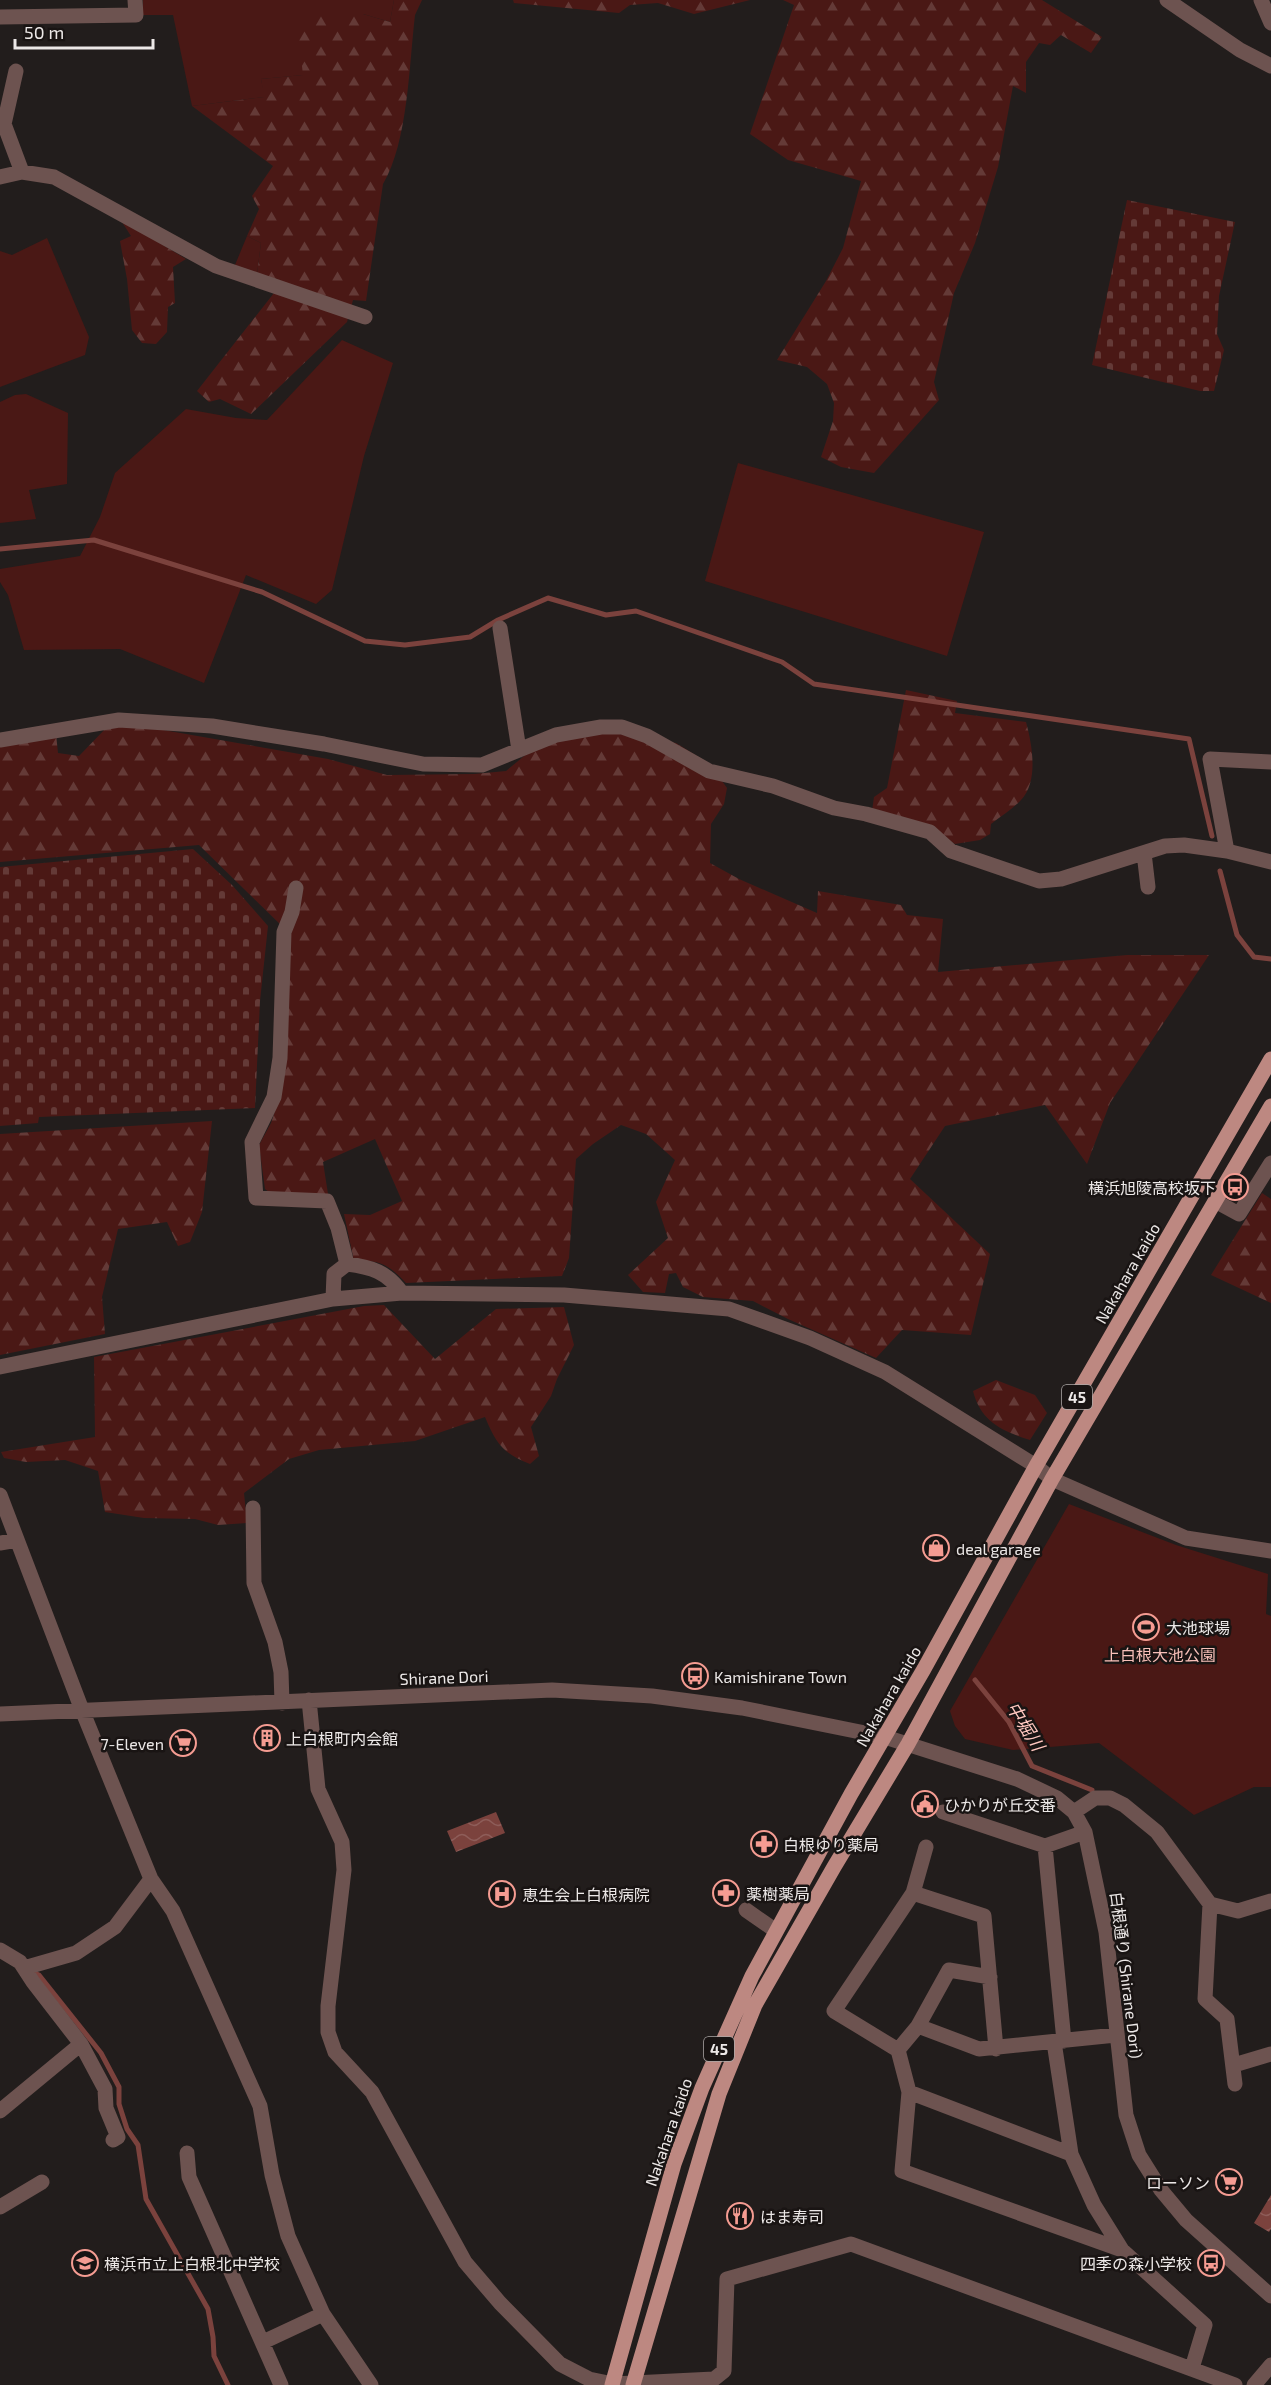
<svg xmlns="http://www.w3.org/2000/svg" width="1271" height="2385" viewBox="0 0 1271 2385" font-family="'Exo 2','Noto Sans JP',sans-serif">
  <defs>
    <pattern id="forest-firs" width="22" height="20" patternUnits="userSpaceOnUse" patternTransform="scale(1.5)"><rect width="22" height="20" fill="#4a1815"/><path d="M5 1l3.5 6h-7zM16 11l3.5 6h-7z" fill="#643a37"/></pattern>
    <pattern id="cemetery-stones" width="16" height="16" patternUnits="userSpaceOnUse" patternTransform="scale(1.5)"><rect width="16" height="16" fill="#4a1815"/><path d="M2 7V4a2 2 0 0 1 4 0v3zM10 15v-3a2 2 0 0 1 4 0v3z" fill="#643a37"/></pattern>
    <pattern id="water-waves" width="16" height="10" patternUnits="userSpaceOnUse" patternTransform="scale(1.5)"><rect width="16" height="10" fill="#7b423d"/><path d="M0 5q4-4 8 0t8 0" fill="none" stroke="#8e5d59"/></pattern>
  </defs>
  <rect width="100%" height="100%" fill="#221d1c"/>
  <!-- green -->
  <path fill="#4a1815" d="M 143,0 L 394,0 L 390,22 L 363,14 L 304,75 L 261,79 L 265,97 L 192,106 L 173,15 L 143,15 Z
    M 247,236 L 261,243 L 257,274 L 235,265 Z
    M 47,238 L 89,337 L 85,355 L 0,387 L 0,251 L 12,255 Z
    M 342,340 L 393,363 L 364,456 L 332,590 L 316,604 L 246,575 L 204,683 L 120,649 L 24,650 L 8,595 L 0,582 L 0,569 L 80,556 L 100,517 L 115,473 L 186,409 L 236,418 L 267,420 Z
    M 26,394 L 68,413 L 67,484 L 29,490 L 36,519 L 0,523 L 0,402 L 15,395 Z
    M 738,463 L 984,532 L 947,656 L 705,581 Z
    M 1069,1504 L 1176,1545 L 1268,1574 L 1266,1614 L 1271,1616 L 1271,1787 L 1254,1787 L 1194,1815 L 1099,1743 L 1013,1750 L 965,1739 L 955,1726 L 950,1711 Z"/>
  <!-- forest -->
  <path fill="url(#forest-firs)" d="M 394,0 L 422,0 L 415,15 C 409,65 408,142 383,184 L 366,301 L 353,300 L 347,322 L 251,414 L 220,399 L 209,402 L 197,391 L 281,284 L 257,274 L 261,243 L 247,236 L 259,209 L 252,196 L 273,166 L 192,106 L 264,97 L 261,79 L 303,75 L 296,14 L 363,14 L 390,22 Z
    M 513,0 L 750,0 L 694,14 L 658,3 L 630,5 L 619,13 L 514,3 Z
    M 783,0 L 1042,0 L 1102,37 L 1091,53 L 1061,35 L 1050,45 L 1039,43 L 1026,62 L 1026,93 L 1013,86 L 998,167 L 975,243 L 954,293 L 934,382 L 939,400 L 874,473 L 841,467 L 821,457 L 833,421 L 834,403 L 827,384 L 807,367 L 777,360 L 826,281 L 843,248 L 861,181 L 788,160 L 750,134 L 794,5 Z
    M 120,219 L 186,259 L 173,267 L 175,303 L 168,307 L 167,332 L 156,344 L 142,343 L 132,330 L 127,279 L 120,241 L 131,236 Z
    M 906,690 L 957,701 L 955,713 L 1026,722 C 1032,744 1039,781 1021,800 C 1013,809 1001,816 991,824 L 990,834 L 980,840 L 955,844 L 933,829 L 872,811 L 874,797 L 887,788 Z
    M 129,724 L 328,759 L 387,775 L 474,774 L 506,771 L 541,742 L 607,732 L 676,743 L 710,764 L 727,788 L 724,804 L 711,824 L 710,863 L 739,879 L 817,913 L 818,891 L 901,905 L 907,915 L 943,919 L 938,972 L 1127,955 L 1209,955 L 1110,1103 L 1087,1164 L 1045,1105 L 945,1126 L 910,1179 L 990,1254 L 971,1335 L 902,1330 L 876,1358 L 788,1319 L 753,1301 L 703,1297 L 683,1287 L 676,1273 L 669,1274 L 665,1293 L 643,1292 L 628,1275 L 668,1238 L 656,1202 L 675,1160 L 646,1134 L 621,1125 L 593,1144 L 576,1159 L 569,1258 L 562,1276 L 406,1283 C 389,1265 380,1259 354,1261 L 344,1214 L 370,1215 L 402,1201 L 375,1139 L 323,1162 L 328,1194 L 273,1195 L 265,1189 L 259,1145 L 271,1123 L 278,1102 L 287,931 L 199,845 L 0,862 L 0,740 L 56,734 L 58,753 L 79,756 L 109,725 Z
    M 212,1121 L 202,1212 L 190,1242 L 178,1246 L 167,1222 L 118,1229 L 102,1297 L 105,1334 L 0,1355 L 0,1134 Z
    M 1262,1193 L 1271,1199 L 1271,1303 L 1211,1275 Z
    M 384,1305 L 435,1359 L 496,1309 L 564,1307 L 574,1345 L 557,1379 L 551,1396 L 531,1427 L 539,1456 L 530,1464 C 503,1454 496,1443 485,1417 L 415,1441 L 319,1450 L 289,1459 L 244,1493 L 247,1523 L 218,1525 L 195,1519 L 144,1518 L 105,1512 L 98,1471 L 65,1460 L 26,1462 L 4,1458 L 1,1452 L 95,1437 L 94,1357 L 364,1306 Z
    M 996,1380 L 1035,1395 L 1047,1413 L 1030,1440 C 1002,1431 981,1422 973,1391 Z"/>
  <!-- cemetery -->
  <path fill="url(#cemetery-stones)" d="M 1127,200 L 1235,222 L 1219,296 L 1217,334 L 1224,350 L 1214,391 L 1200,391 L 1092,365 Z
    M 193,849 L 232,885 L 268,926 L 260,1001 L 255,1108 L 39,1117 L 38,1123 L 0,1126 L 0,867 Z"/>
  <!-- water -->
  <path fill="url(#water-waves)" d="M 496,1812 L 505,1833 L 456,1852 L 447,1831 Z
    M 1271,2195 L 1271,2229 L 1269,2232 L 1254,2223 Z"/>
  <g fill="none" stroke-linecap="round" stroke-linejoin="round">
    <!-- stream -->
    <path stroke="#7b423d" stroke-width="5" d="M 0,549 L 94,540 L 262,592 L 365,641 L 405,645 L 470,637 L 498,620 L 548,598 L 606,615 L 636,611 L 782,662 L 814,684 L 1189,739 L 1212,836
      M 1220,871 L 1237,935 L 1254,957 L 1271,959
      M 975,1680 L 1009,1722 L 1032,1766 L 1092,1790
      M 32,1972 L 39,1975 L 101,2053 L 119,2087 L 119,2104 L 127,2129 L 138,2145 L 146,2199 L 208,2309 L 213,2337 L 214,2356 L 228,2385"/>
    <!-- minor -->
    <path stroke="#6d5350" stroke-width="15" d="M 1167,0 L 1240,50 L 1271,66
      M 1261,0 L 1271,23
      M 0,17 L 136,15 L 135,0
      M 16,71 L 4,124 L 22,172
      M 0,177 L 22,172 L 54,177 L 216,266 L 365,317
      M 500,628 L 519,750
      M 0,740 L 119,720 L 212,726 L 324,744 L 423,764 L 482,765 L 556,735 L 601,727 L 622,727 L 647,736 L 709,771 L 773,786 L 834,808 L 866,814 L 930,832 L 951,851 L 1039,881 L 1061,879 L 1165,846 L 1184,845 L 1227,851
      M 1271,762 L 1210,759 L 1227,851 L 1271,862
      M 1144,853 L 1148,887
      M 296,888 L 292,912 L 284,932 L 280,1058 L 274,1097 L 252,1142 L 256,1198 L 327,1201 L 338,1228 L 347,1264 L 334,1274 L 333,1299
      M 1215,1201 L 1239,1214 L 1271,1163
      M 347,1264 C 372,1267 387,1272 402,1293
      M 0,1367 L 333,1299 L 402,1293 L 564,1295 L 729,1309 L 810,1338 L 885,1372 L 1036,1466 L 1052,1479 L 1186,1538 L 1271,1551
      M 0,1495 L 82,1710 L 151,1879 L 173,1911 L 260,2106 L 272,2175 L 288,2236 L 323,2314 L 371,2385
      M 253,1508 L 254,1583 L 275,1642 L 281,1672 L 282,1703
      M 0,1543 L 17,1540
      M 309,1700 L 318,1789 L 342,1842 L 344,1870 L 328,2006 L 328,2032 L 335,2052 L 372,2092 L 465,2262 L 500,2303 L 560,2364 L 589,2379 L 613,2384 L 714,2379 L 724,2371 L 727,2279 L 851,2244 L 1235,2385
      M 0,1714 L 552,1690 L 652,1696 L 742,1708 L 885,1737 L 1017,1779 L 1057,1798 L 1074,1812 L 1085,1832 L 1106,1932 L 1126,2115 L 1139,2155 L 1161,2190 L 1186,2220 L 1271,2296
      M 943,1812 L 1045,1846 L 1064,2041
      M 1074,1812 L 1095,1798 L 1110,1798 L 1124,1805 L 1157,1832 L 1210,1904 L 1238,1911 L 1271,1901
      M 1045,1846 L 1085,1832
      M 913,1893 L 984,1916 L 996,2049
      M 1210,1904 L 1205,1999 L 1227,2019 L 1235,2084
      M 746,1910 L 776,1931
      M 0,1950 L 20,1962 L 33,1982 L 81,2044 L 105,2089 L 106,2108 L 118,2137 L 113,2140
      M 24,1968 L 76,1953 L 115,1927 L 151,1879
      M 990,1977 L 949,1970 L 918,2026 L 898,2050 L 909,2092 L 902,2171 L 1122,2250
      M 918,2026 L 979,2049 L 1116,2035
      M 1054,2042 L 1071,2154 L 1094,2205 L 1122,2250 L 1205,2325 L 1192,2368
      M 898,2050 L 834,2011 L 913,1893 L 926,1847
      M 1234,2065 L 1271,2054
      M 909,2092 L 1071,2154
      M 0,2111 L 81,2044
      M 187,2153 L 189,2177 L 281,2385
      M 0,2207 L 42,2182
      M 263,2342 L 323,2314
      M 1254,2385 L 1271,2365"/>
    <!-- major -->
    <path stroke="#bd8881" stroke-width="15" d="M 612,2385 L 674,2164 L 702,2088 L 752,1976 L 851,1794 L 924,1669 L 1036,1466 L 1271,1059
      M 633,2385 L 719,2094 L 755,2005 L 834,1867 L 908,1744 L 1052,1479 L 1271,1106"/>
  </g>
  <!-- icons -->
  <defs>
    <symbol id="bus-ring" viewBox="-11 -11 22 22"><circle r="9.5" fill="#191413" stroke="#f59c92" stroke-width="1.5"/><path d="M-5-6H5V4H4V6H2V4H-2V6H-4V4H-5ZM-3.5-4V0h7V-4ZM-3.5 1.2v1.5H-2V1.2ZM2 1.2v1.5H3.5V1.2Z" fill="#f59c92"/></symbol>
    <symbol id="shop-ring" viewBox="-11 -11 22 22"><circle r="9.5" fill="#191413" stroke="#f59c92" stroke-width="1.5"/><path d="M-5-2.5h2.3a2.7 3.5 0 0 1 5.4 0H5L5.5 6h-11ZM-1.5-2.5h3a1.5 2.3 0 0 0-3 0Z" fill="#f59c92"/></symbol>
    <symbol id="stadium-ring" viewBox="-11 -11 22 22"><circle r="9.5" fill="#191413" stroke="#f59c92" stroke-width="1.5"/><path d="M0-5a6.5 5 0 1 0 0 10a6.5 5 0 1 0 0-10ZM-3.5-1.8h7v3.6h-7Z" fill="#f59c92"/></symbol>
    <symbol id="building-ring" viewBox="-11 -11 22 22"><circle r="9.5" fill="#191413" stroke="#f59c92" stroke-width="1.5"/><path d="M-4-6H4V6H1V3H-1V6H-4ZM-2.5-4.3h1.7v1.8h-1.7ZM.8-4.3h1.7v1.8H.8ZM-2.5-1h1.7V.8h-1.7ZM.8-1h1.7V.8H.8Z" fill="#f59c92"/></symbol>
    <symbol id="supermarket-ring" viewBox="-11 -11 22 22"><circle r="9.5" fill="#191413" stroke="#f59c92" stroke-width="1.5"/><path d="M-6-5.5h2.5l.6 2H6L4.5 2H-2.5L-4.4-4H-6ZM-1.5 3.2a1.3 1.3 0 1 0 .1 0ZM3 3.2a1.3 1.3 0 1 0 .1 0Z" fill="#f59c92"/></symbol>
    <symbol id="civic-ring" viewBox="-11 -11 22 22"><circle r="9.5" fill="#191413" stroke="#f59c92" stroke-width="1.5"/><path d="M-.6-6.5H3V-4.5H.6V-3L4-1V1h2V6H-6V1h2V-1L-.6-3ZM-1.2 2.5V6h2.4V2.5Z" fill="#f59c92"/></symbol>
    <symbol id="pharmacy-ring" viewBox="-11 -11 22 22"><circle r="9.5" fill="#191413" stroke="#f59c92" stroke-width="1.5"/><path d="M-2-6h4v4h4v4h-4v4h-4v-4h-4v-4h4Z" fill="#f59c92"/></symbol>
    <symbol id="hospital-ring" viewBox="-11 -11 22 22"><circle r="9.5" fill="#191413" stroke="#f59c92" stroke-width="1.5"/><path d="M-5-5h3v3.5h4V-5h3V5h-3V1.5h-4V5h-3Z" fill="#f59c92"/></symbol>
    <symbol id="restaurant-ring" viewBox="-11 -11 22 22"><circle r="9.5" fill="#191413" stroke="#f59c92" stroke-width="1.5"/><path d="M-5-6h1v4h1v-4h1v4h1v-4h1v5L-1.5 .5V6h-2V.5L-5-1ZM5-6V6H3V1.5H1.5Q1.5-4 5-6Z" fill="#f59c92"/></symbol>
    <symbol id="school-ring" viewBox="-11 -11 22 22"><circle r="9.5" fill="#191413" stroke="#f59c92" stroke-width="1.5"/><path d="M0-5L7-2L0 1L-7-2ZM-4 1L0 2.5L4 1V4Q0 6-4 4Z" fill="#f59c92"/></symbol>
  </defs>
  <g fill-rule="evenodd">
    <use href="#bus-ring" x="1220" y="1172" width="30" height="30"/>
    <use href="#shop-ring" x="921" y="1533" width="30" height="30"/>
    <use href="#stadium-ring" x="1131" y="1612" width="30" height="30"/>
    <use href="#bus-ring" x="680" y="1661" width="30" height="30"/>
    <use href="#building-ring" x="252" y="1723" width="30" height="30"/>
    <use href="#supermarket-ring" x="168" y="1728" width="30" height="30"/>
    <use href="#civic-ring" x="910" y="1789" width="30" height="30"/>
    <use href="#pharmacy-ring" x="749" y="1829" width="30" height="30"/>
    <use href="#pharmacy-ring" x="711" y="1878" width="30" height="30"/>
    <use href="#hospital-ring" x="487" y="1879" width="30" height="30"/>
    <use href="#supermarket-ring" x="1214" y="2167" width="30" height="30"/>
    <use href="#restaurant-ring" x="725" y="2201" width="30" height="30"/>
    <use href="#school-ring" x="70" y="2248" width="30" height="30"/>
    <use href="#bus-ring" x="1196" y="2248" width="30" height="30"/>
  </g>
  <g text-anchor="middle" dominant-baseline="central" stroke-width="5" stroke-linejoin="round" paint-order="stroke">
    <!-- shield labels -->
    <g fill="#191413" stroke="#ada8a7" stroke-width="1.5">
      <rect x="1062" y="1385" width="30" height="24" rx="4.5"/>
      <rect x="704" y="2037" width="30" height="24" rx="4.5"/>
    </g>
    <g font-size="15" font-weight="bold" fill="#ece8e7">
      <text x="1077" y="1397">45</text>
      <text x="719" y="2049">45</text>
    </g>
    <!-- poi labels -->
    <g font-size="16" fill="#ece8e7" stroke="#191413" text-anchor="start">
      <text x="1216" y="1187" text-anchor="end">横浜旭陵高校坂下</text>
      <text x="956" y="1548">deal garage</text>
      <text x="1166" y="1627">大池球場</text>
      <text x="714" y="1676">Kamishirane Town</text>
      <text x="286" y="1738">上白根町内会館</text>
      <text x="164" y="1743" text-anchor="end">7-Eleven</text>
      <text x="944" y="1804">ひかりが丘交番</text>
      <text x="783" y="1844">白根ゆり薬局</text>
      <text x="746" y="1893">薬樹薬局</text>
      <text x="522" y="1894">恵生会上白根病院</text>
      <text x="1210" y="2182" text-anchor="end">ローソン</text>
      <text x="760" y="2216">はま寿司</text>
      <text x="104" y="2263">横浜市立上白根北中学校</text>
      <text x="1192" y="2263" text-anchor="end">四季の森小学校</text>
    </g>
    <!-- street labels -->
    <g font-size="16" fill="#ece8e7" stroke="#191413">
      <text transform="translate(1127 1273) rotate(-60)">Nakahara kaido</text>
      <text transform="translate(444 1677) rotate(-2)">Shirane Dori</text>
      <text transform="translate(888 1696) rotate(-60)">Nakahara kaido</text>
      <text transform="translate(1127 1975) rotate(83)">白根通り (Shirane Dori)</text>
      <text transform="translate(668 2132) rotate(-71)">Nakahara kaido</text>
    </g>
    <!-- park labels -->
    <g font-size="16" fill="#f7bfb8" stroke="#191413">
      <text x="1160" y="1654">上白根大池公園</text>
    </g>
    <!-- water labels -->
    <g font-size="18" font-style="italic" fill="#ffc7bf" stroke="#191413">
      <text transform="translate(1026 1726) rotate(58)">中堀川</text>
    </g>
  </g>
  <!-- scale -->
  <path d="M15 39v9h138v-9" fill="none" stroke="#ece8e7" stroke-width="3"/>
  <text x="24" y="39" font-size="18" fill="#ece8e7" stroke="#191413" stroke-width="4.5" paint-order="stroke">50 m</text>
</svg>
